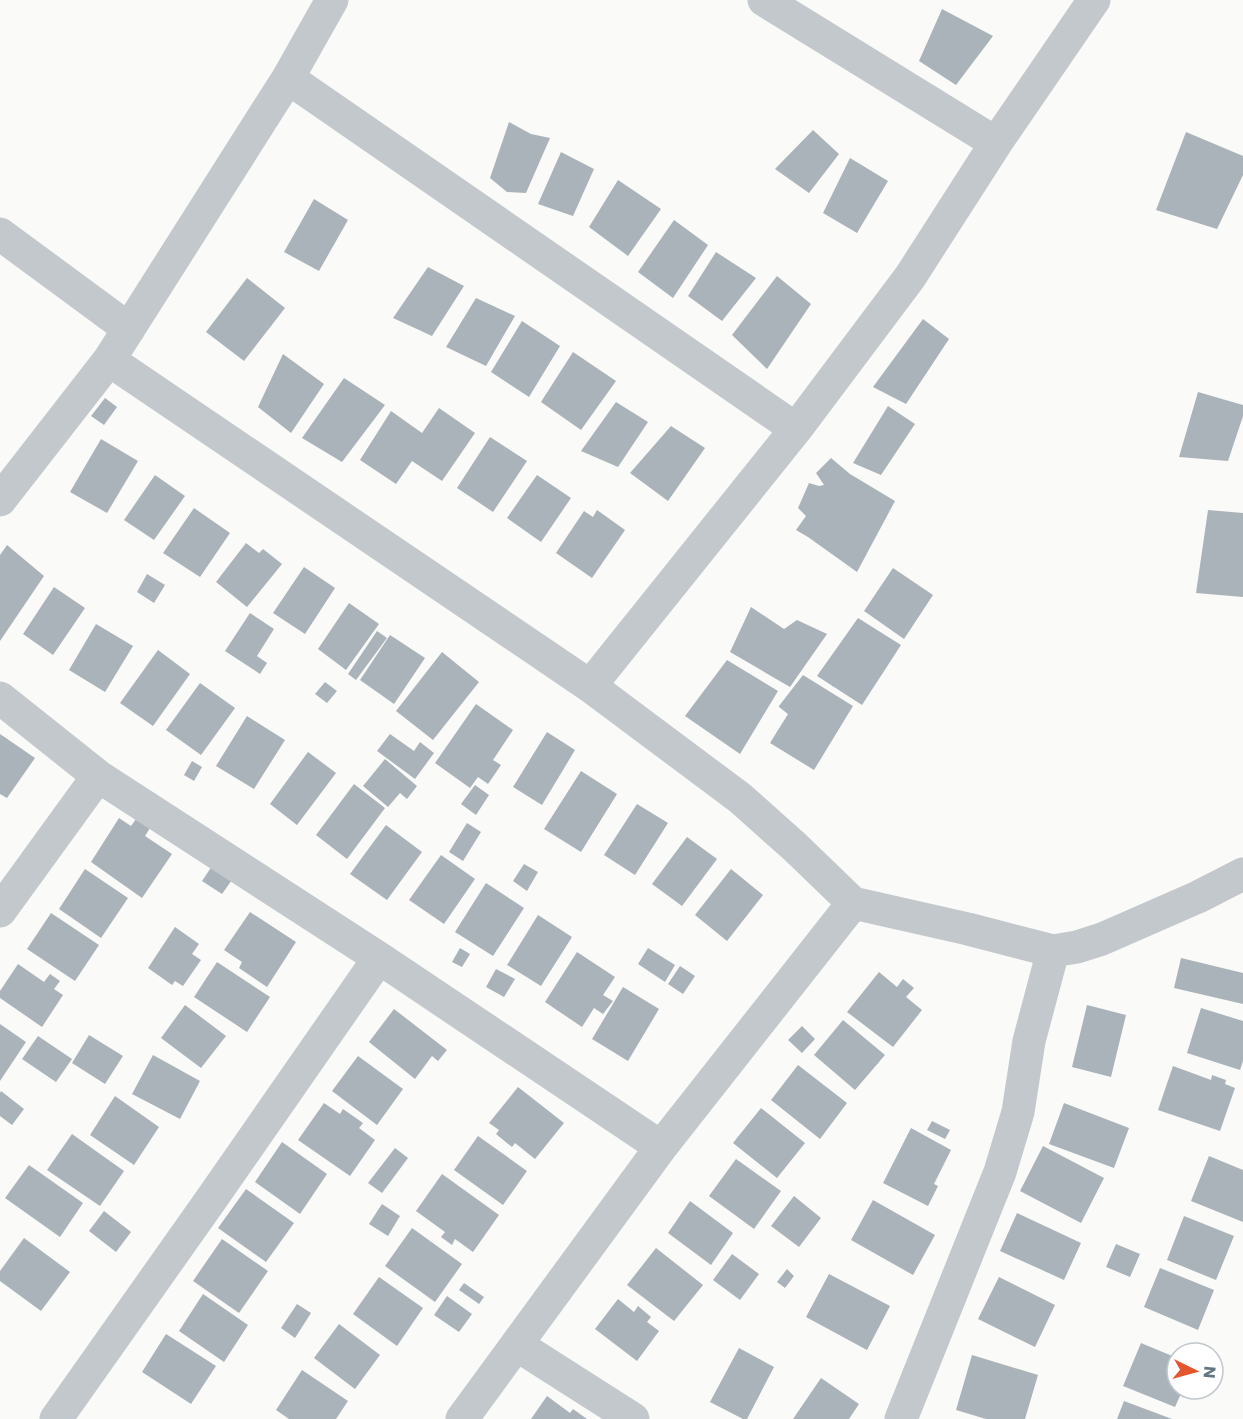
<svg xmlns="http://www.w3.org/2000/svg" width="1243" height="1419" viewBox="0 0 1243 1419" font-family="Poppins,sans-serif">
  <rect width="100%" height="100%" fill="#fafaf8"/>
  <!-- building -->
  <path fill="#aab3b9" d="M 942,9 L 993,36 L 956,85 L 919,61 Z
    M 509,122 L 531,134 L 550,138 L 526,193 L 507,192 L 490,178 Z
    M 813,130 L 839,154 L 809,193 L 775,169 Z
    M 1186,132 L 1243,156 L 1243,175 L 1217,229 L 1156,210 Z
    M 561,152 L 594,169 L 573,216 L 538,204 Z
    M 850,158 L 888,181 L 857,233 L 823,213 Z
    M 618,180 L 661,209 L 628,256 L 589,227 Z
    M 314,199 L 348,220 L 319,271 L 284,252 Z
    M 674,220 L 708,245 L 673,298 L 638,272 Z
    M 716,252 L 756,278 L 722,321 L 688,296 Z
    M 428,267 L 464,286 L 432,336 L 393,318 Z
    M 777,276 L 811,304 L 767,369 L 732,335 Z
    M 247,278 L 285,308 L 244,361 L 206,332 Z
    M 476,298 L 515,316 L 486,366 L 446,347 Z
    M 923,319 L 949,339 L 906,404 L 873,387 Z
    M 522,321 L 560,346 L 529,397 L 491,372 Z
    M 573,352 L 616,381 L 581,430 L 541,402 Z
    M 283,354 L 324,384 L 291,433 L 258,407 Z
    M 344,378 L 385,405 L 342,462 L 302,438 Z
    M 1198,392 L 1243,405 L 1243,416 L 1228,461 L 1179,457 Z
    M 105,398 L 117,407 L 104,425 L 91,416 Z
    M 616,402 L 648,422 L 618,467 L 581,451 Z
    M 888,406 L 915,424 L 881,475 L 853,463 Z
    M 439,408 L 475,433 L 442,481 L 412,461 L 396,484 L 360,460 L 391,411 L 422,433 Z
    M 671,426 L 705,448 L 668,501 L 630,473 Z
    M 490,437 L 527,461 L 493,512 L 457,488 Z
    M 101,439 L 138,461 L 107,513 L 70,492 Z
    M 831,458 L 850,474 L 895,501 L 857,572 L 808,537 L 796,530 L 806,516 L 798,508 L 809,483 L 819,486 L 824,485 L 816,473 Z
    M 155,475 L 185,496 L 154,540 L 124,520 Z
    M 537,475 L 571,498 L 541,542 L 507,518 Z
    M 194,508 L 230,533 L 200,577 L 163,553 Z
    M 597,510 L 625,530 L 592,578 L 556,553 L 584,511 L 593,517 Z
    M 1208,510 L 1243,513 L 1243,597 L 1196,593 Z
    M 246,543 L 259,553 L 263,549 L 282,564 L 247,607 L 216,582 Z
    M 7,545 L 44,576 L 0,641 L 0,555 Z
    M 304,567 L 335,588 L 305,634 L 273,613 Z
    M 893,568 L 933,595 L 904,639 L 864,611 Z
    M 147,574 L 165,585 L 154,603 L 137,592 Z
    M 54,587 L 85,608 L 53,655 L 23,634 Z
    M 349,603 L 379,624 L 346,670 L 318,649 Z
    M 751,607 L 784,629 L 797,620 L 827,634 L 790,687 L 730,652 Z
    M 250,613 L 274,629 L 257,656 L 267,663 L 260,674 L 225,651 Z
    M 858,618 L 901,645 L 862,705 L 817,676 Z
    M 96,624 L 133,646 L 105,692 L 69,670 Z
    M 377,631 L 387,638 L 356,680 L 348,674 Z
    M 390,635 L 425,658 L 394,704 L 360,680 Z
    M 158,650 L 190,674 L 153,726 L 120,703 Z
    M 442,652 L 479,682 L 433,740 L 396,711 Z
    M 727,660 L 778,691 L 740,754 L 685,716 Z
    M 803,675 L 853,706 L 814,770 L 770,743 L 788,714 L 779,707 L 779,706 Z
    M 325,682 L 337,691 L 327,703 L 315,694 Z
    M 200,683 L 235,708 L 201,755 L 166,730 Z
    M 476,704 L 513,730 L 493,760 L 501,765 L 488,784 L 478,777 L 470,788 L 435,763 Z
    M 247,716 L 285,740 L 254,789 L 216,766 Z
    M 547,732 L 575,750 L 542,805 L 513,787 Z
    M 0,734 L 35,758 L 7,798 L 0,794 Z
    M 390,734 L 414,751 L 420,742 L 434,753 L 415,779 L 377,751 Z
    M 308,752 L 336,773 L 297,825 L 270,804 Z
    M 385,759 L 417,786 L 407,799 L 400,793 L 388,807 L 363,786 Z
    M 192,761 L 202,767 L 194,781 L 184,775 Z
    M 581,771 L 617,794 L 581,852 L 544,829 Z
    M 354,784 L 385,808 L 347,859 L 316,835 Z
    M 475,785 L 489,795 L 476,815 L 461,804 Z
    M 637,804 L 668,823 L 635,875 L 604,855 Z
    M 119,818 L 131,826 L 136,819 L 150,828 L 145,836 L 172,854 L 142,898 L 91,862 Z
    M 467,823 L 481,832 L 463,861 L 449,852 Z
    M 386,825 L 422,852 L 387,900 L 350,874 Z
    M 687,837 L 717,859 L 682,906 L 652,884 Z
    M 441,855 L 475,879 L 444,924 L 409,900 Z
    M 214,863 L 234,877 L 222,894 L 202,881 Z
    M 524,864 L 538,872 L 527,891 L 513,881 Z
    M 85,869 L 128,898 L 101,938 L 59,909 Z
    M 731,869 L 763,895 L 727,941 L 695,915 Z
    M 486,883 L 524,908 L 493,956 L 455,932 Z
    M 250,912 L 296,942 L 267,987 L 239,968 L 242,962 L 224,950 Z
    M 51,913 L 99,945 L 75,981 L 27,949 Z
    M 538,915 L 572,937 L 541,986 L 507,965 Z
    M 175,927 L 199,944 L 192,954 L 201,960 L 183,986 L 175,981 L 172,985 L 148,968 Z
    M 460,948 L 470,954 L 462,967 L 452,962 Z
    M 648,948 L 675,965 L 665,982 L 638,964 Z
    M 577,952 L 615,977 L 603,995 L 613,1001 L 603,1014 L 594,1008 L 582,1027 L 545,1002 Z
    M 1181,958 L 1243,973 L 1243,1004 L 1174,988 Z
    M 217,962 L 270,997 L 247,1032 L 194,997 Z
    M 18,964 L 44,982 L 50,974 L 60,981 L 54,989 L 63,995 L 42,1027 L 0,998 L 0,991 Z
    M 680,966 L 695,976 L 683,994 L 668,984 Z
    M 496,969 L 515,979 L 504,997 L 486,987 Z
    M 879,972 L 897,987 L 903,979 L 914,988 L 906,997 L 922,1010 L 893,1047 L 847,1012 Z
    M 623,987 L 659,1009 L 628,1061 L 592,1039 Z
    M 185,1005 L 226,1036 L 201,1068 L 161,1038 Z
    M 1087,1005 L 1126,1015 L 1111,1077 L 1072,1067 Z
    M 1201,1008 L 1243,1021 L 1243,1061 L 1240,1070 L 1187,1053 Z
    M 394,1009 L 447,1050 L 438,1061 L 432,1056 L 415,1079 L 369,1042 Z
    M 843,1020 L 885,1055 L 855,1090 L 814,1055 Z
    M 0,1024 L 26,1042 L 0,1081 Z
    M 802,1026 L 815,1039 L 802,1053 L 788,1040 Z
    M 89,1035 L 123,1056 L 105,1084 L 72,1063 Z
    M 38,1036 L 72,1059 L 56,1082 L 22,1059 Z
    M 153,1055 L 200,1081 L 180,1119 L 132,1094 Z
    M 358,1056 L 403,1089 L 377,1125 L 332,1091 Z
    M 798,1065 L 847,1103 L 820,1139 L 771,1100 Z
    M 1173,1066 L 1211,1080 L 1212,1075 L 1226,1080 L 1225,1084 L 1235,1088 L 1220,1131 L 1158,1110 Z
    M 518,1087 L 564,1123 L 535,1159 L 515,1143 L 512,1147 L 496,1134 L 499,1130 L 489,1123 Z
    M 1,1091 L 24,1109 L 12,1125 L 0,1116 L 0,1093 Z
    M 115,1096 L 159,1127 L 134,1165 L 90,1135 Z
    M 324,1103 L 340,1114 L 343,1109 L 363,1123 L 359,1128 L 375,1140 L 350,1176 L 298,1140 Z
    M 1064,1103 L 1129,1128 L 1114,1168 L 1049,1144 Z
    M 761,1108 L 805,1143 L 777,1178 L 733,1143 Z
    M 932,1121 L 950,1130 L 945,1139 L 927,1130 Z
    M 911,1128 L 951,1150 L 934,1184 L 938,1186 L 928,1206 L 883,1183 Z
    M 72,1134 L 124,1171 L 100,1206 L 47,1170 Z
    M 478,1136 L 527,1171 L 503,1205 L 454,1170 Z
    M 282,1142 L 327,1174 L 300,1214 L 255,1182 Z
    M 1043,1146 L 1104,1178 L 1081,1223 L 1020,1191 Z
    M 395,1148 L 408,1158 L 382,1193 L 368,1183 Z
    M 1209,1156 L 1243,1170 L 1243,1222 L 1191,1201 Z
    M 736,1159 L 781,1191 L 754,1229 L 709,1196 Z
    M 29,1165 L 83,1203 L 60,1237 L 5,1198 Z
    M 442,1174 L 499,1215 L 473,1252 L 455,1239 L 452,1245 L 441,1237 L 445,1232 L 416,1211 Z
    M 246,1189 L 294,1223 L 266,1262 L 218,1228 Z
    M 794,1196 L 821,1218 L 799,1247 L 771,1226 Z
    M 873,1200 L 935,1235 L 913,1275 L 851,1240 Z
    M 690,1201 L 733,1233 L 711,1265 L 668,1233 Z
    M 382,1204 L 400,1216 L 388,1236 L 369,1224 Z
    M 104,1211 L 131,1232 L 116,1252 L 89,1231 Z
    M 1017,1213 L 1081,1243 L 1064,1280 L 1000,1251 Z
    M 1184,1216 L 1234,1236 L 1216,1280 L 1167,1260 Z
    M 412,1228 L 462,1264 L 435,1302 L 385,1266 Z
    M 24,1238 L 70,1272 L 41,1311 L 0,1281 L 0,1271 Z
    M 222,1239 L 268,1271 L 239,1313 L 193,1281 Z
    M 1116,1244 L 1140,1254 L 1130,1277 L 1106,1267 Z
    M 656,1248 L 703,1285 L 674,1321 L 627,1285 Z
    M 732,1254 L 759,1274 L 740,1300 L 713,1280 Z
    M 1160,1268 L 1214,1290 L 1198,1330 L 1144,1307 Z
    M 787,1269 L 794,1276 L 785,1288 L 777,1282 Z
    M 829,1274 L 890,1306 L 867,1350 L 806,1317 Z
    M 379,1277 L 423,1308 L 397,1346 L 353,1314 Z
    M 999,1277 L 1055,1305 L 1035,1347 L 978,1319 Z
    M 464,1283 L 484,1297 L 479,1304 L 459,1290 Z
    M 203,1294 L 248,1325 L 224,1362 L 179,1331 Z
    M 447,1296 L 472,1314 L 459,1332 L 434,1315 Z
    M 618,1299 L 634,1312 L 638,1306 L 651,1317 L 647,1322 L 659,1331 L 637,1361 L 595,1329 Z
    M 297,1304 L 311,1313 L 295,1338 L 281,1328 Z
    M 339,1324 L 380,1355 L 355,1389 L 314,1358 Z
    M 166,1334 L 216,1366 L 191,1404 L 142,1372 Z
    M 1141,1343 L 1177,1358 L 1177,1389 L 1183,1389 L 1175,1407 L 1123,1386 Z
    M 739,1348 L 774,1367 L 747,1419 L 743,1419 L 710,1402 Z
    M 972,1355 L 1038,1375 L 1025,1419 L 986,1419 L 956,1410 Z
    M 302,1370 L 348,1401 L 336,1419 L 289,1419 L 276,1410 Z
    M 821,1378 L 859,1404 L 849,1419 L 793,1419 Z
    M 547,1396 L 570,1413 L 573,1409 L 587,1419 L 531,1419 Z
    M 1124,1401 L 1172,1419 L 1117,1419 Z"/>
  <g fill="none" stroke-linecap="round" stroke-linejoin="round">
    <!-- street -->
    <path stroke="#c3c8cc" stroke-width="33" d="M 764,0 L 996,143
      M 288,78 L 796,429
      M 0,234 L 129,329
      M 109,360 L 590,686 L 740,798 L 795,847 L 853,903 L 968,929 L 1053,951 L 1077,947 L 1102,939 L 1198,897 L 1243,874
      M 0,500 L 109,360 L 288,78 L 332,0
      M 590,686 L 796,429 L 910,277 L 996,143 L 1094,0
      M 0,698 L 98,776 L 379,958 L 661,1147
      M 0,911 L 98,776
      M 517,1345 L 633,1419
      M 56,1419 L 210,1201 L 379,958
      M 462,1419 L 661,1147 L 853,903
      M 901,1419 L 1000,1172 L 1018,1112 L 1029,1041 L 1053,951"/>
  </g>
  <!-- north arrow -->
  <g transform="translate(1195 1371) rotate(95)"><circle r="28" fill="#ffffff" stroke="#c1c8cd" stroke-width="1.5"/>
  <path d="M0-4.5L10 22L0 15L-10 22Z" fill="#e4572e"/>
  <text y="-9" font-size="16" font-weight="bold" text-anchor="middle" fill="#657683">N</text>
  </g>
</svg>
